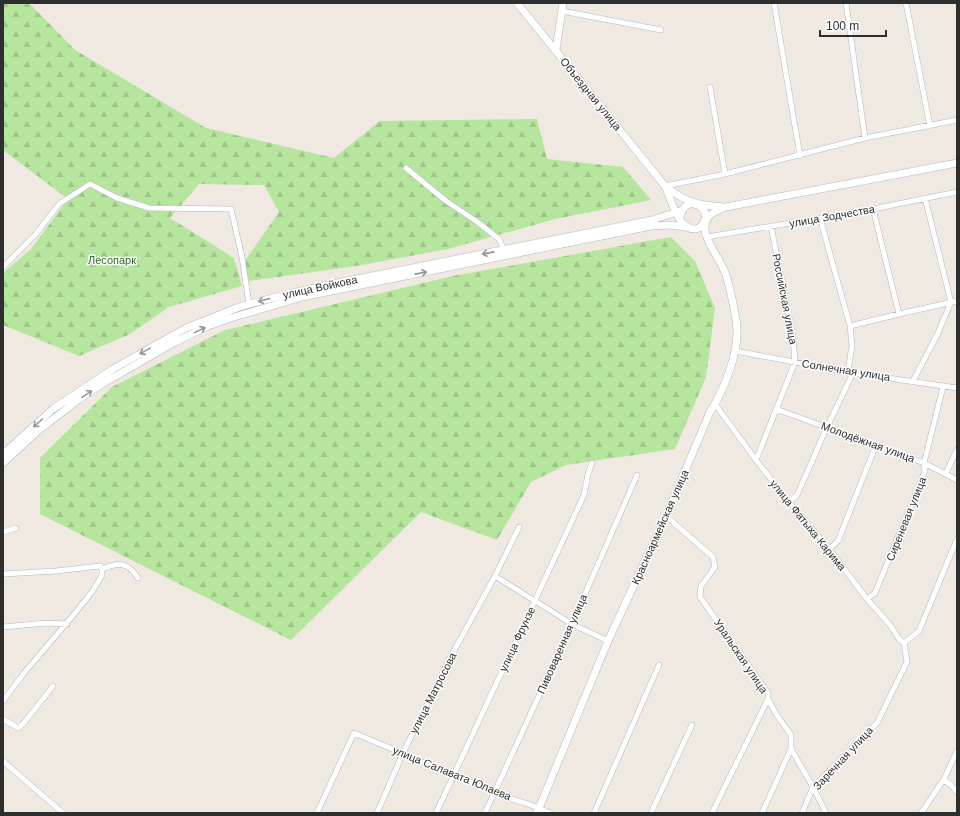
<svg xmlns="http://www.w3.org/2000/svg" width="960" height="816" viewBox="0 0 960 816" font-family="Arial,sans-serif">
  <defs>
    <pattern id="forest-firs" width="22" height="20" patternUnits="userSpaceOnUse"><rect width="22" height="20" fill="#b6e59e"/><path d="M5 1l3.5 6h-7zM16 11l3.5 6h-7z" fill="#9dc588"/></pattern>
  </defs>
  <rect width="100%" height="100%" fill="#efe9e1"/>
  <!-- forest -->
  <path fill="url(#forest-firs)" d="M 3,3 L 29,3 L 75,50 L 206,128 L 334,158 L 380,121 L 537,119 L 547,159 L 623,167 L 651,200 L 555,219 L 448,249 L 356,266 L 249,281 L 244,262 L 279,212 L 264,185 L 199,184 L 170,218 L 234,258 L 242,286 L 169,307 L 130,334 L 79,356 L 3,325 L 3,273 L 31,249 L 68,199 L 3,150 Z
    M 671,237 L 695,261 L 715,308 L 706,377 L 675,449 L 566,465 L 531,482 L 497,540 L 421,512 L 291,640 L 40,514 L 40,458 L 112,387 L 225,330 L 453,276 Z"/>
  <g fill="none" stroke-linecap="round" stroke-linejoin="round">
    <defs>
      <path id="street" d="M 774,3 L 800,156
        M 846,3 L 865,138
        M 906,3 L 930,126
        M 562,11 L 661,30
        M 710,87 L 725,174
        M 406,168 L 446,201 L 476,221 L 499,239 L 504,250
        M 665,186 L 725,174 L 865,138 L 957,120
        M 873,209 L 899,314
        M 820,218 L 850,326 L 852,345 L 848,372
        M 707,237 L 873,209 L 957,192
        M 3,267 L 35,235 L 59,204 L 90,184 L 117,198 L 149,208 L 231,209 L 242,257 L 249,304
        M 850,326 L 899,314 L 957,301
        M 735,351 L 853,373 L 957,388
        M 913,381 L 938,333 L 951,302 L 925,198
        M 715,404 L 756,460 L 789,502 L 829,549 L 867,599 L 890,625 L 899,639 L 904,643
        M 776,409 L 924,463 L 957,480
        M 756,460 L 795,362 L 793,337 L 771,226
        M 946,473 L 957,450
        M 789,502 L 797,495 L 827,427 L 853,373
        M 666,516 L 713,557 L 715,567 L 701,586 L 700,597 L 768,693 L 768,699 L 776,714 L 791,735 L 791,749 L 762,813
        M 3,532 L 16,528
        M 829,549 L 838,541 L 876,445
        M 102,569 C 119,562 128,562 138,578
        M 3,574 L 56,571 L 100,566 L 102,569 L 102,575 L 92,592 L 70,619 L 24,673 L 3,701
        M 495,576 L 572,624 L 608,641
        M 867,599 L 875,593 L 925,471 L 924,463 L 943,387
        M 3,627 L 46,623 L 67,624
        M 3,719 L 18,728 L 23,724 L 53,686
        M 791,749 L 813,787 L 826,813
        M 3,761 L 63,813
        M 943,780 L 950,784 L 957,792
        M 317,813 L 354,733 C 400,752 446,772 493,792 C 512,800 532,804 550,813
        M 377,813 L 403,753 L 450,658 L 495,576 L 519,527
        M 436,813 L 584,495 L 588,474 L 592,463
        M 485,813 L 572,624 L 637,475
        M 594,813 L 659,665
        M 651,813 L 692,725
        M 712,813 L 768,699
        M 802,813 L 813,787 L 877,723 L 907,662 L 904,643 L 919,631 L 957,539
        M 921,813 L 944,779 L 957,751"/>
      <path id="secondary" d="M 517,3 L 665,186 C 686,203 698,205 724,207
        M 556,50 L 563,3
        M 666,188 C 672,202 680,235 699,228 C 717,214 693,194 683,209 C 682,211 681,215 680,218
        M 3,454 L 53,409 L 113,369 L 186,328 L 242,306 L 292,293 L 347,281 L 652,220 L 683,210
        M 3,463 L 39,430 L 78,400 L 102,384 L 175,342 L 208,326 L 234,317 L 302,297 L 651,226 L 670,225 L 686,227
        M 537,813 L 608,641 L 666,516 L 710,412 C 724,390 738,355 737,329 C 736,315 733,303 730,290 C 728,283 727,276 724,270 C 719,258 705,241 705,228 C 705,215 715,211 726,207 L 957,163"/>
    </defs>
    <!-- street casing -->
    <use href="#street" stroke="#b4b7c1" stroke-width="6"/>
    <!-- secondary casing -->
    <use href="#secondary" stroke="#b4b7c1" stroke-width="8"/>
    <!-- street -->
    <use href="#street" stroke="#fff" stroke-width="5"/>
    <!-- secondary -->
    <use href="#secondary" stroke="#fff" stroke-width="7"/>
  </g>
  <!-- one-way arrows -->
  <defs><path id="oneway-shaft" d="M-6 0H5M1.5-3L5.5 0L1.5 3" fill="none" stroke-width="1.6" stroke-linecap="round" stroke-linejoin="round"/></defs>
  <g stroke="#969696">
    <use href="#oneway-shaft" transform="translate(488 253) rotate(169)"/>
    <use href="#oneway-shaft" transform="translate(421 273) rotate(-11)"/>
    <use href="#oneway-shaft" transform="translate(264 300) rotate(165)"/>
    <use href="#oneway-shaft" transform="translate(200 330) rotate(-26)"/>
    <use href="#oneway-shaft" transform="translate(145 351) rotate(151)"/>
    <use href="#oneway-shaft" transform="translate(87 394) rotate(-34)"/>
    <use href="#oneway-shaft" transform="translate(38 423) rotate(138)"/>
  </g>
  <g text-anchor="middle" dominant-baseline="central" stroke-width="3" stroke-linejoin="round" paint-order="stroke">
    <!-- street labels -->
    <g font-size="11" fill="#2e2e2e" stroke="#fff">
      <text transform="translate(591 94) rotate(51)">Объездная улица</text>
      <text transform="translate(832 216) rotate(-10)">улица Зодчества</text>
      <text transform="translate(320 287) rotate(-12)">улица Войкова</text>
      <text transform="translate(785 299) rotate(79)">Российская улица</text>
      <text transform="translate(846 370) rotate(9)">Солнечная улица</text>
      <text transform="translate(868 442) rotate(20)">Молодёжная улица</text>
      <text transform="translate(906 519) rotate(-68)">Сиреневая улица</text>
      <text transform="translate(808 525) rotate(51)">улица Фатыха Карима</text>
      <text transform="translate(660 527) rotate(-66)">Красноармейская улица</text>
      <text transform="translate(517 639) rotate(-65)">улица Фрунзе</text>
      <text transform="translate(562 644) rotate(-66)">Пивоваренная улица</text>
      <text transform="translate(741 656) rotate(56)">Уральская улица</text>
      <text transform="translate(433 693) rotate(-63)">улица Матросова</text>
      <text transform="translate(843 758) rotate(-47)">Заречная улица</text>
      <text transform="translate(452 773) rotate(22)">улица Салавата Юлаева</text>
    </g>
    <!-- park labels -->
    <g font-size="11" fill="#2c6e1b" stroke="#fff">
      <text x="112" y="260">Лесопарк</text>
    </g>
  </g>
  <!-- border -->
  <rect width="960" height="816" fill="none" stroke="#2e2e2e" stroke-width="8"/>
  <!-- scale -->
  <path d="M820 30v6h66v-6" fill="none" stroke="#2e2e2e" stroke-width="2"/>
  <text x="826" y="30" font-size="12" fill="#2e2e2e" stroke="#ffffff" stroke-width="3" paint-order="stroke">100 m</text>
</svg>
